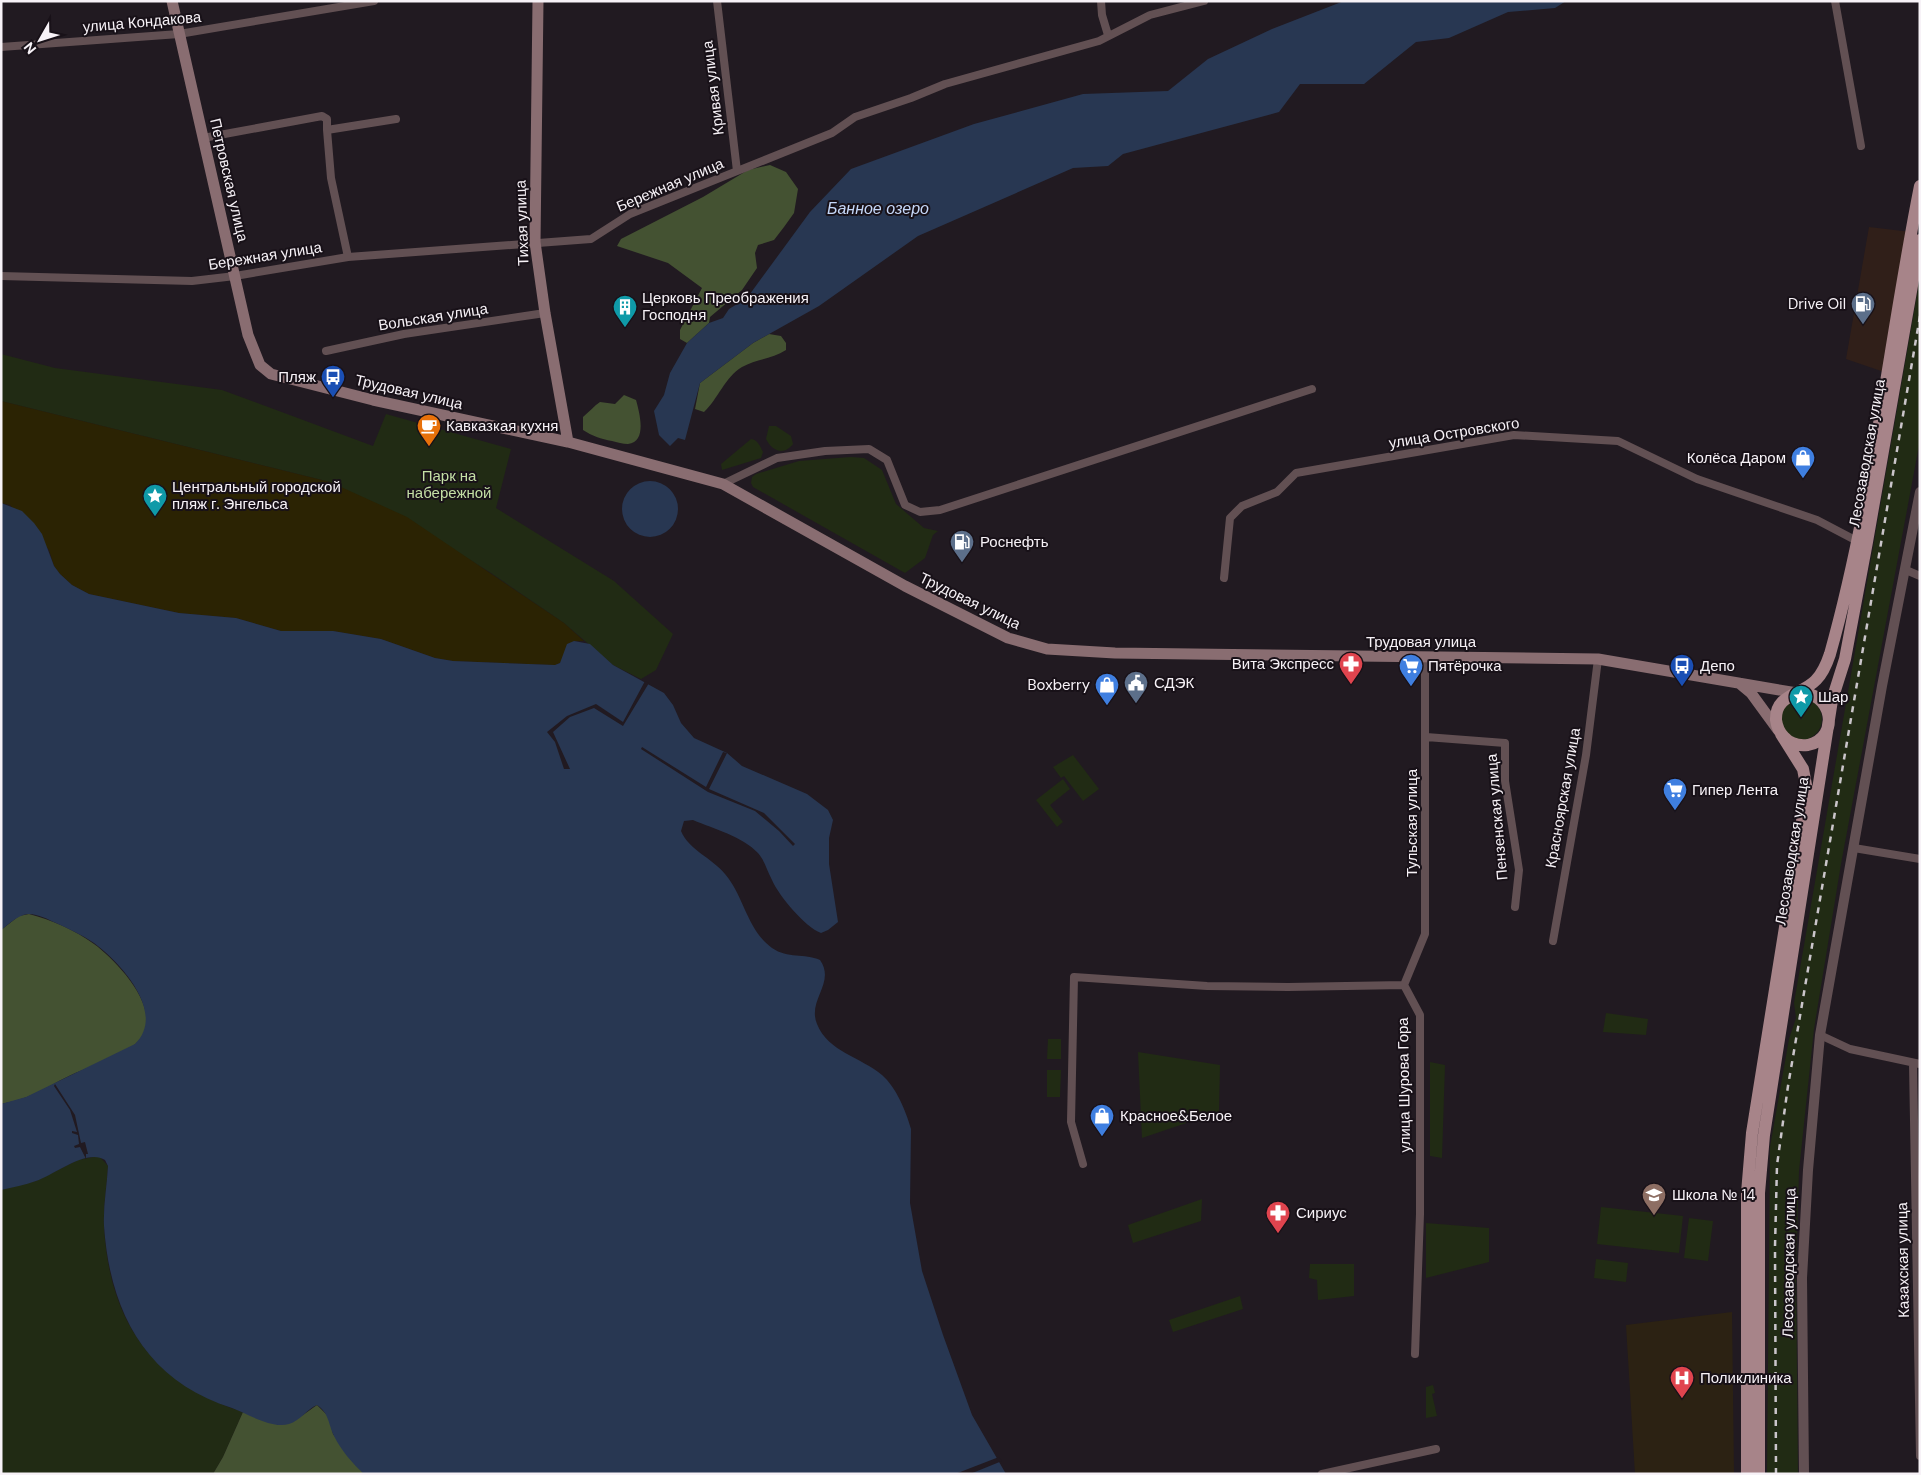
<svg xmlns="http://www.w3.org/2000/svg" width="1921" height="1475" viewBox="0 0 1921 1475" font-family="'DM Sans',sans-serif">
  <rect width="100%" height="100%" fill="#211a21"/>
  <!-- commercial -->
  <path fill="#301f19" d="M 1869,227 L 1911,232 L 1887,373 L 1846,359 Z"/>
  <!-- medical -->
  <path fill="#2c2213" d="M 1732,1312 L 1734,1474 L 1635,1474 L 1626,1325 Z"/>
  <!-- green -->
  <path fill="#212b14" d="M 1920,277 L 1920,440 L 1841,864 L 1814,1029 L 1799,1171 L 1796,1271 L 1798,1474 L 1767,1474 L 1770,1147 L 1789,1039 L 1796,1018 L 1794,1003 Z
    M 1,354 L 55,368 L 222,390 L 373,446 L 386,414 L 511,449 L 496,508 L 614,581 L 673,634 L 656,670 L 641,679 L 613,665 L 564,623 L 491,573 L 451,548 L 330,482 L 1,401 Z
    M 769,426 L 776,426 L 791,436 L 793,444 C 784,456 772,451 766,439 Z
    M 751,439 C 758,440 760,446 763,452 L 761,458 L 722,470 L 721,464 Z
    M 851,457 L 864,458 L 882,470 L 896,504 L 924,528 L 938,531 L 933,535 L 925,558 L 905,573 L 753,487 L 751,483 L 752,477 L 756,474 L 799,461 Z
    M1780 719a21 21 0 1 1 42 0a21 21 0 1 1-42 0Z
    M 1073,755 L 1099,789 L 1083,801 L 1064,776 L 1061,778 L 1053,767 Z
    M 1063,779 L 1070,789 L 1050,805 L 1063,822 L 1057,827 L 1036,800 Z
    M 1606,1013 L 1648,1019 L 1646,1035 L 1603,1032 Z
    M 1048,1039 L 1061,1039 L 1061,1059 L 1047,1059 Z
    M 1138,1052 L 1220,1065 L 1219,1112 L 1142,1138 Z
    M 1430,1062 L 1445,1065 L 1442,1158 L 1430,1156 Z
    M 1047,1070 L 1061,1070 L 1060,1097 L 1047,1097 Z
    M 93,1157 L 100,1157 L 108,1166 C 107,1186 103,1206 104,1226 C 109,1321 152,1383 243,1412 L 223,1457 L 213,1474 L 1,1474 L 1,1190 L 36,1181 L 78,1160 Z
    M 1202,1199 L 1201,1221 L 1133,1243 L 1128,1225 Z
    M 1601,1207 L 1683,1216 L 1679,1253 L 1597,1244 Z
    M 1689,1218 L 1713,1221 L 1708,1261 L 1684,1258 Z
    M 1426,1223 L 1489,1228 L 1489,1262 L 1426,1278 Z
    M 1596,1259 L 1628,1263 L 1626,1282 L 1594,1278 Z
    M 1310,1264 L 1354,1264 L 1354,1296 L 1318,1300 L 1317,1280 L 1309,1278 Z
    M 1240,1296 L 1243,1309 L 1173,1332 L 1169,1320 Z
    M 1433,1385 L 1435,1393 L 1432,1394 L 1437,1416 L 1426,1418 L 1426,1387 Z"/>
  <!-- forest -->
  <path fill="#445232" d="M 770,165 L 786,172 L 798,189 L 794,213 L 784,227 L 774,240 L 758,245 L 755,253 L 757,268 L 742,290 L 710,317 L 709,323 L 687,343 L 680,339 L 680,330 L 702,288 L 668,263 L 617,246 L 621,239 L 703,197 L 748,170 Z
    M 769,334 L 781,336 L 786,343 L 786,350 C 772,359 756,359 742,367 C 725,377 718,399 704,412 L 695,409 L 700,383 L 753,343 Z
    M 624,395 L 636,400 C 639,411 648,442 628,444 C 623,444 617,442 612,441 C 601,439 592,436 583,430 L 583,417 C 589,412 594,406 600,402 L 615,404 Z
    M 29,914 C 52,920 75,930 94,944 C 116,960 163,1009 141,1038 C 129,1055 90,1066 71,1075 C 56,1082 42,1091 27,1097 C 19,1100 10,1102 1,1104 L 1,930 L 19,916 Z
    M 317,1405 L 329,1417 L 333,1434 L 364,1474 L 213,1474 L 223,1457 L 243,1412 L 279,1425 L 303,1415 Z"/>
  <!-- sand -->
  <path fill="#2b2303" d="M 1,401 L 330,482 L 407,517 L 564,623 L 584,641 L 574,641 L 560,663 L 555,665 L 453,661 L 435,658 L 381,639 L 333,631 L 281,631 L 236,618 L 179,613 L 89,594 L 72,585 L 60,574 L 54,566 L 49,550 L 10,505 L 1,503 Z"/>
  <!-- water -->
  <path fill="#283752" d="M 1344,1 L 1566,1 L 1555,8 L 1508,12 L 1449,38 L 1416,42 L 1364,84 L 1300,84 L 1279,112 L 1123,154 L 1108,166 L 1073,168 L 918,236 L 819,306 L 753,343 L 700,383 L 685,440 L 678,438 L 670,446 L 659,435 L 654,411 L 664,395 L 670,373 L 687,343 L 709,323 L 723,318 L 729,309 L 747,298 L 810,212 L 851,169 L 974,124 L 1083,94 L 1168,91 L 1208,59 L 1272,29 Z
    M622 509a28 28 0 1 1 56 0a28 28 0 1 1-56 0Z
    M 1,503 L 22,511 L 34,523 L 42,534 L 54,566 L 60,574 L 72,585 L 89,594 L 179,613 L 236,618 L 281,631 L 333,631 L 381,639 L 435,658 L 453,661 L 555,665 L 560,663 L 567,644 L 574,641 L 590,644 L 613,665 L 664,693 L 673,705 L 681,723 L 694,738 L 727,753 L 742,766 L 807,794 L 828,810 L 833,820 L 829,838 L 829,864 L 838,922 L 828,930 L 821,933 C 805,927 779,896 772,880 C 767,871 765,861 758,853 C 742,836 714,829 693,820 L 684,821 L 681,831 C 689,850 712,858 725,874 C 744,896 747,930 772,948 C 788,959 804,953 820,960 C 836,983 807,1000 817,1024 C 828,1052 861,1057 882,1075 C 896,1087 906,1111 911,1129 L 910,1203 L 922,1271 L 943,1335 L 972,1415 L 1006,1474 L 364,1474 C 352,1463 341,1450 334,1436 C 328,1423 329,1413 317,1405 C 307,1409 300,1421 289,1424 C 272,1429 248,1414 232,1408 C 146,1381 110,1312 104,1226 C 103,1206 107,1186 108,1166 L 105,1160 C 87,1148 54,1175 36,1181 C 25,1185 13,1187 1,1190 L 1,1104 L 26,1097 L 135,1044 C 167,1013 120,962 94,943 C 82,935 69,929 56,923 C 48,919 36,913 27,914 C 17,916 9,924 1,930 Z"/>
  <!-- pier -->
  <path fill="#211a21" d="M 645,681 L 649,683 L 623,726 L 594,708 L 570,717 L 553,732 L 570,769 L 564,769 L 555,742 L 547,732 L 567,716 L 596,704 L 623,722 Z
    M 642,747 L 706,787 L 723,752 L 727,753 L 709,789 L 764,813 L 795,844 L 793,846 L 779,831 L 755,811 L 708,792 L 641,749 Z
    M 55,1084 L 75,1115 L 81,1143 L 85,1142 L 88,1154 L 86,1154 L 86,1159 L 80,1147 L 75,1148 L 74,1146 L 79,1144 L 78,1135 L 72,1133 L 72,1131 L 77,1132 L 70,1110 L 54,1086 Z
    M 999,1457 L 1002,1461 L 970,1474 L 955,1474 Z"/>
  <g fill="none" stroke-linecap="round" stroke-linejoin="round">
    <!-- minor -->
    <path stroke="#625053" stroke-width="8" d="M 717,1 L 737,171
      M 1101,1 L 1102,15 L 1108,35
      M 1835,1 L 1861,146
      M 1,47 L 179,34 L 374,1
      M 327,130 L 331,178 L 348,257
      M 203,138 L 322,116 L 327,119 L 327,130 L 396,119
      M 1,276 L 192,281 L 235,276 L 348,257 L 591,239 L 630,214 L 832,133 L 855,117 L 911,98 L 945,84 L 1099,41 L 1150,15 L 1204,1
      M 326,351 L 404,334 L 545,313
      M 723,484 L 777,458 L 825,451 L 869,449 L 887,460 L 905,505 L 920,512 L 940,510 L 1312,389
      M 1906,570 L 1920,576
      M 1224,578 L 1230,518 L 1242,506 L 1277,492 L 1296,473 L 1514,435 L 1618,441 L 1697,479 L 1817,520 L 1857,541
      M 1426,737 L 1505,743 L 1505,781 L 1519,870 L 1515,907
      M 1854,848 L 1920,859
      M 1553,941 L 1586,755 L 1598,659
      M 1404,985 L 1420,1015 L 1420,1214 L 1415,1354
      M 1404,985 L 1425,934 L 1425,657
      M 1820,1035 L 1850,1049 L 1920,1064
      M 1913,1064 L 1920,1456
      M 1083,1164 L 1071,1122 L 1074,977 L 1207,986 L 1288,987 L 1404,985
      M 1322,1474 L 1436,1449"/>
    <!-- tertiary -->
    <path stroke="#625053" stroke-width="10" d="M 1804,1474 L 1802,1278 L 1808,1170 L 1820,1035 L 1882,686 L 1920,492"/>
    <!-- secondary -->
    <path stroke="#896d71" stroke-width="11" d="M 172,1 L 248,335 L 260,365 L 271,374 L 373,400 L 568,442 L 723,484 L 905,586 L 1008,638 L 1047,649 L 1115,653 L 1598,659 L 1797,693
      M 538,1 L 535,242 L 545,313 L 568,442
      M 1739,683 L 1751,693 L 1778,730"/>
    <!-- primary -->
    <path stroke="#a78489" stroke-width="12" d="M 1797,693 C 1833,690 1841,738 1808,745 C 1799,746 1790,744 1784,737 C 1780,733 1777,727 1776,720 C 1775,694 1802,695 1816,680 C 1823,673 1827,663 1830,654 C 1873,501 1889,342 1920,186
      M 1747,1474 L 1747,1193 L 1752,1133 L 1807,790 L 1803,769 L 1781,734
      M 1759,1474 L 1759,1193 L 1764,1135 L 1832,700 L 1845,659 L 1867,542 L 1920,240"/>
    <!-- rail -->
    <path stroke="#cac5ca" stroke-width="2.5" stroke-dasharray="6 6" stroke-linecap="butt" d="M 1776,1474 L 1775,1247 L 1777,1165 L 1788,1086 L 1920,316"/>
  </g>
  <!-- icons -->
  <defs>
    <symbol id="fuel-pin" viewBox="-11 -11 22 30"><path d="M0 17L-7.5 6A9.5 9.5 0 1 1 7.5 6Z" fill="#5c6f8a" stroke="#181118"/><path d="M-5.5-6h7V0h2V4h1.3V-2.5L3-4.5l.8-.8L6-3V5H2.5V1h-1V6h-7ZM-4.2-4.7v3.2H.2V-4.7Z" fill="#fff"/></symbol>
    <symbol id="building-pin" viewBox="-11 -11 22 30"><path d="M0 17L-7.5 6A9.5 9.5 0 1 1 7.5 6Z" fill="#0f9aa8" stroke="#181118"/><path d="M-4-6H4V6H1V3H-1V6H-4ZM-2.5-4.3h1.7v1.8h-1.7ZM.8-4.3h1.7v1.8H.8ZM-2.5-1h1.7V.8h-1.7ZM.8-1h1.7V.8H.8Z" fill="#fff"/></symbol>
    <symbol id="bus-pin" viewBox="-11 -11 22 30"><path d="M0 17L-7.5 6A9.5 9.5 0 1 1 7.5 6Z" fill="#1a4fb4" stroke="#181118"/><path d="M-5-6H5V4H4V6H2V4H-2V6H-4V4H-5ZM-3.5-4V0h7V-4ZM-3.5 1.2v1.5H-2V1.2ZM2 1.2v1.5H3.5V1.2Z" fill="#fff"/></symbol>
    <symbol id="cafe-pin" viewBox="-11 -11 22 30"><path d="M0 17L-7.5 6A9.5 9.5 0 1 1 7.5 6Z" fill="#e8710a" stroke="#181118"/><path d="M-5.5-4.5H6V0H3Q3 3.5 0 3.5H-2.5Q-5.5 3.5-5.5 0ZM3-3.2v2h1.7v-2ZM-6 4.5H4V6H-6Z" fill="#fff"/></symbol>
    <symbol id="shop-pin" viewBox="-11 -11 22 30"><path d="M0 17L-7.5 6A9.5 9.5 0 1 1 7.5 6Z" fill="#3f7fe0" stroke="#181118"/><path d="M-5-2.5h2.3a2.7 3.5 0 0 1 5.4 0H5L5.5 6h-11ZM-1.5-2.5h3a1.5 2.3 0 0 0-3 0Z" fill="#fff"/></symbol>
    <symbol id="sight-pin" viewBox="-11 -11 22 30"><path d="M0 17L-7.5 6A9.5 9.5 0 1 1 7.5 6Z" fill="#0f9aa8" stroke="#181118"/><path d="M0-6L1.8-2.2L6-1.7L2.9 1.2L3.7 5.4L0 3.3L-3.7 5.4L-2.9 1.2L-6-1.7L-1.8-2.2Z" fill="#fff"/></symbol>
    <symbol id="pharmacy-pin" viewBox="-11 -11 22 30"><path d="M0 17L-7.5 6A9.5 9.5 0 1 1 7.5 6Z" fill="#e0444e" stroke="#181118"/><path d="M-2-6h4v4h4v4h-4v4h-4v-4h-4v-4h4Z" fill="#fff"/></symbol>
    <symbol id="supermarket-pin" viewBox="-11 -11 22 30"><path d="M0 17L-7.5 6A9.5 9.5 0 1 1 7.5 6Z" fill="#3f7fe0" stroke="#181118"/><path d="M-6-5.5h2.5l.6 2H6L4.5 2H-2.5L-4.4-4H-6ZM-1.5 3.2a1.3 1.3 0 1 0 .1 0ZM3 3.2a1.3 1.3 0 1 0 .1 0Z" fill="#fff"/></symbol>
    <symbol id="civic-pin" viewBox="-11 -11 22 30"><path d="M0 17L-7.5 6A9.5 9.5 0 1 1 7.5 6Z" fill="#5c6f8a" stroke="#181118"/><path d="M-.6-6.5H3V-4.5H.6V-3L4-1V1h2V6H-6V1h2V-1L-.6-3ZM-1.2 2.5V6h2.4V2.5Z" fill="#fff"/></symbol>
    <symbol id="school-pin" viewBox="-11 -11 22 30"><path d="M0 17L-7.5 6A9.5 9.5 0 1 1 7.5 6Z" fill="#8d6e63" stroke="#181118"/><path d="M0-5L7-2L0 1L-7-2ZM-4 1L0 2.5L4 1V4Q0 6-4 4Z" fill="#fff"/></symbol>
    <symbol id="hospital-pin" viewBox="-11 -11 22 30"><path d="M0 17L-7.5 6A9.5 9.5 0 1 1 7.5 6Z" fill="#e0444e" stroke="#181118"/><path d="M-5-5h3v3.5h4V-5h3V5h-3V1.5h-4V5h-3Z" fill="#fff"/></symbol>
  </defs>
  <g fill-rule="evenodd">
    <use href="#fuel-pin" x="1849" y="290" width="28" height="38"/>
    <use href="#building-pin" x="611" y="293" width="28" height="38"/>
    <use href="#bus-pin" x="319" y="363" width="28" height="38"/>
    <use href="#cafe-pin" x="415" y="412" width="28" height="38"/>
    <use href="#shop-pin" x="1789" y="444" width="28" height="38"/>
    <use href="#sight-pin" x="141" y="482" width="28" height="38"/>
    <use href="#fuel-pin" x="948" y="528" width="28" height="38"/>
    <use href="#pharmacy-pin" x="1337" y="650" width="28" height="38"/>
    <use href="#supermarket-pin" x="1397" y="652" width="28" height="38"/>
    <use href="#bus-pin" x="1668" y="652" width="28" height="38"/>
    <use href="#civic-pin" x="1122" y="669" width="28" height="38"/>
    <use href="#shop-pin" x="1093" y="671" width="28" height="38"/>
    <use href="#sight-pin" x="1787" y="683" width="28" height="38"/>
    <use href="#supermarket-pin" x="1661" y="776" width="28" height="38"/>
    <use href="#shop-pin" x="1088" y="1102" width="28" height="38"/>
    <use href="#school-pin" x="1640" y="1181" width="28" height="38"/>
    <use href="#pharmacy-pin" x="1264" y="1199" width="28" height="38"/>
    <use href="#hospital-pin" x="1668" y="1364" width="28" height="38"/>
  </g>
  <g text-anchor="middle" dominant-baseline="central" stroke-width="4" stroke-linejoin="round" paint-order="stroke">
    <!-- street labels -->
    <g font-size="15" fill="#f7f2f7" stroke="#181118">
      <text transform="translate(142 22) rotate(-5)">улица Кондакова</text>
      <text transform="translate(713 88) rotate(-97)">Кривая улица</text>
      <text transform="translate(229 180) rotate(77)">Петровская улица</text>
      <text transform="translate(670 185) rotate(-23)">Бережная улица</text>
      <text transform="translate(522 223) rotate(-92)">Тихая улица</text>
      <text transform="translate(265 256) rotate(-9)">Бережная улица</text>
      <text transform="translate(433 317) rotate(-9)">Вольская улица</text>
      <text transform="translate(409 392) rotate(13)">Трудовая улица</text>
      <text transform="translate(1454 433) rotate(-9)">улица Островского</text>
      <text transform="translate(1867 453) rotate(-80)">Лесозаводская улица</text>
      <text transform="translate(970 601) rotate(26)">Трудовая улица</text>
      <text x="1421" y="642">Трудовая улица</text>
      <text transform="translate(1563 798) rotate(-80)">Красноярская улица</text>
      <text transform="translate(1497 817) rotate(-95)">Пензенская улица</text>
      <text transform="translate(1412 823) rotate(-90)">Тульская улица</text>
      <text transform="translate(1792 851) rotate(-81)">Лесозаводская улица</text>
      <text transform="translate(1404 1085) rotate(-91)">улица Шурова Гора</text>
      <text transform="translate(1903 1260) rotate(-91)">Казахская улица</text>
      <text transform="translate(1789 1263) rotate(-89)">Лесозаводская улица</text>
    </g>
    <!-- poi labels -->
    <g font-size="15" fill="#f7f2f7" stroke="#181118" text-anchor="start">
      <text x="642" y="298">Церковь Преображения<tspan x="642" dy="17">Господня</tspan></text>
      <text x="1846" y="304" text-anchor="end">Drive Oil</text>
      <text x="316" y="377" text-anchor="end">Пляж</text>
      <text x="446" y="426">Кавказкая кухня</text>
      <text x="1786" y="458" text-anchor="end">Колёса Даром</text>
      <text x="172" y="487">Центральный городской<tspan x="172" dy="17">пляж г. Энгельса</tspan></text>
      <text x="980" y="542">Роснефть</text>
      <text x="1334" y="664" text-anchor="end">Вита Экспресс</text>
      <text x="1428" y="666">Пятёрочка</text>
      <text x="1700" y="666">Депо</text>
      <text x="1154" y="683">СДЭК</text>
      <text x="1090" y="685" text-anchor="end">Boxberry</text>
      <text x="1818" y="697">Шар</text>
      <text x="1692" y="790">Гипер Лента</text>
      <text x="1120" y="1116">Красное&amp;Белое</text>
      <text x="1672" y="1195">Школа № 14</text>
      <text x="1296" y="1213">Сириус</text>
      <text x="1700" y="1378">Поликлиника</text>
    </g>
    <!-- park labels -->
    <g font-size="15" fill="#c4dfa5" stroke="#181118">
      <text x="449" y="476">Парк на<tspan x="449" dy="17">набережной</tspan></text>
    </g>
    <!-- water labels -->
    <g font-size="16" font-style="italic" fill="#c5d7f8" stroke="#181118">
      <text x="878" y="208">Банное озеро</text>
    </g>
  </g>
  <!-- border -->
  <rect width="1921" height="1475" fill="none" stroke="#f7f2f7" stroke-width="5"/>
  <!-- north arrow -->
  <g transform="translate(40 40) rotate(231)" stroke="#181118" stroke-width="4" paint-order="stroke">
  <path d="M0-4L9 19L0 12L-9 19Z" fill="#f7f2f7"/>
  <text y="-8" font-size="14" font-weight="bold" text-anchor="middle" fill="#f7f2f7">N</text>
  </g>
</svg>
